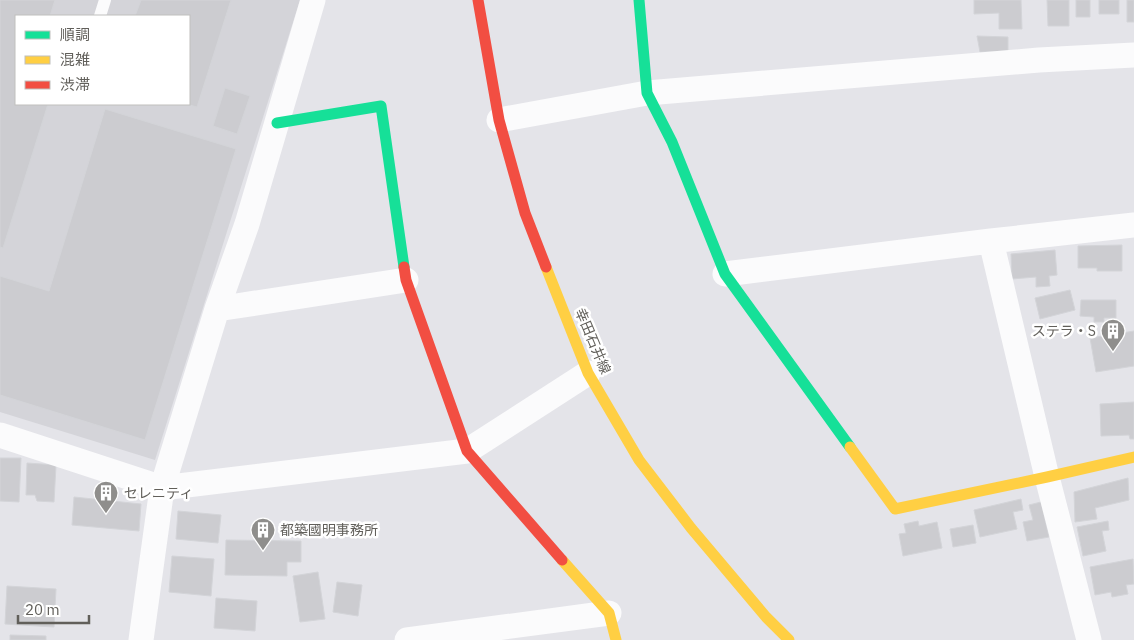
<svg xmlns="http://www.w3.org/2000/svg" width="1134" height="640" viewBox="0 0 1134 640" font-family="'IBM Plex Sans','Noto Sans JP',sans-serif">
  <rect width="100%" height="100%" fill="#e4e4e9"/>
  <!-- industrial -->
  <path fill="#d4d4d9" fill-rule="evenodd" d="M 0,0 L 300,0 L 155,460 L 0,412 ZM 16,16 L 189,16 L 189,104 L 16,104 Z"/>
  <!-- building -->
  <path fill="#ccccd0" stroke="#d3d4d8" d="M 0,0 L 55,0 L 50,16 L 16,16 L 16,104 L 48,104 L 3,248 L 0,247 Z
    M 141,0 L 231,0 L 197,107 L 186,104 L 189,104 L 189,16 L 135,16 Z
    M 974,0 L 1021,0 L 1022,29 L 999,29 L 999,13 L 974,14 Z
    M 1047,0 L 1069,0 L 1069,26 L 1048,26 Z
    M 1076,0 L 1090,0 L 1090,17 L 1076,17 Z
    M 1099,0 L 1119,0 L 1119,14 L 1099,14 Z
    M 1127,0 L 1134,0 L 1134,22 L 1127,22 Z
    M 977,36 L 1008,37 L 1008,51 L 980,52 Z
    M 225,88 L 250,96 L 237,134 L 213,126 Z
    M 105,109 L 236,149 L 145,440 L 0,395 L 0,276 L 49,291 Z
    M 1122,245 L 1122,271 L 1097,271 L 1097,268 L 1078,268 L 1078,246 Z
    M 1055,250 L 1057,275 L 1049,276 L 1050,286 L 1036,287 L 1036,277 L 1012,279 L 1011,254 Z
    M 1070,290 L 1075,310 L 1040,319 L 1035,298 Z
    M 1081,300 L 1116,300 L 1116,318 L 1104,318 L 1104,322 L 1094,322 L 1094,317 L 1080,316 Z
    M 1134,331 L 1134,366 L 1096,372 L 1090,338 Z
    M 1134,402 L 1134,439 L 1130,439 L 1129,435 L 1101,436 L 1100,404 Z
    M 0,458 L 21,458 L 19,502 L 0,501 Z
    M 27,463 L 56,465 L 54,502 L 37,501 L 35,495 L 26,495 Z
    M 1128,478 L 1129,500 L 1095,508 L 1097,519 L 1075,522 L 1074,492 Z
    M 74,497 L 141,504 L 139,531 L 72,525 Z
    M 1021,499 L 1023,510 L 1013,512 L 1017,529 L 980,537 L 974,510 Z
    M 1041,502 L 1049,537 L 1027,541 L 1023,522 L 1033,520 L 1029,505 Z
    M 178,511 L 221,515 L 218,543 L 176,539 Z
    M 918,521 L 919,526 L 937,522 L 942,548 L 903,556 L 899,534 L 906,533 L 904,524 Z
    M 1108,521 L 1109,530 L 1102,531 L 1106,551 L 1083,556 L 1077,527 Z
    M 973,525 L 976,543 L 953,547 L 950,529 Z
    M 226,540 L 301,541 L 301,562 L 287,562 L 287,576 L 225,575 Z
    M 172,556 L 214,559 L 211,596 L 169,592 Z
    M 1133,559 L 1134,584 L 1126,585 L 1128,594 L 1112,597 L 1111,592 L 1095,595 L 1090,567 Z
    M 318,572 L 325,619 L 300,622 L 293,576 Z
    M 337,582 L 362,585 L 358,616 L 333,612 Z
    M 7,586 L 56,589 L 54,627 L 5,624 Z
    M 216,598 L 257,601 L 255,631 L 214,628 Z
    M 10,635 L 46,636 L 46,640 L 10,640 Z"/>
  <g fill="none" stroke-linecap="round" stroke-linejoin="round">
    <!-- lane -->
    <path stroke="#fbfbfc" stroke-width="12" d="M 100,16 L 105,0"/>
    <!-- street -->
    <path stroke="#fbfbfc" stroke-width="25" d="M 499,120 L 647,93 L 1039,60 L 1134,55
      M 725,274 L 991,241
      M 217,309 L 406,280
      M 0,435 L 162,488 L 467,451 L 588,373
      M 141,640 L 162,488 L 217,309 L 247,224 L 313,0
      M 407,640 L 609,613
      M 1089,640 L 1047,477 L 991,241 L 1134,225"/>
    <!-- fast -->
    <path stroke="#16e098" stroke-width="11" d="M 639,0 L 647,93 L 672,142 L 725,274 L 850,447
      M 277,123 L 381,106 L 404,267"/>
    <!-- slow -->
    <path stroke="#ffcf43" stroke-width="11" d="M 546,267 L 588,373 L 639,460 L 691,528 L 766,617 L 789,640
      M 850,447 L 895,509 L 1047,477 L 1134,457
      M 562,560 L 609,613 L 616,640"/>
    <!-- jam -->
    <path stroke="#f24e42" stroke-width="11" d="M 478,0 L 499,120 L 525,213 L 546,267
      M 404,267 L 406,280 L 467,451 L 562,560"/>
  </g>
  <!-- icons -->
  <defs>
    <symbol id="building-pin" viewBox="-11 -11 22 30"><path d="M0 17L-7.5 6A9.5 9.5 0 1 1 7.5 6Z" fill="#8f8e8c" stroke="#fff"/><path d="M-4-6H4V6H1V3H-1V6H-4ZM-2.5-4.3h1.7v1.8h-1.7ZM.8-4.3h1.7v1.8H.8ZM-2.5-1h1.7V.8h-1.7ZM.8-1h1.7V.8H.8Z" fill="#fff"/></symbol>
  </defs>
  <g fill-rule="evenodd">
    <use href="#building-pin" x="1099" y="317" width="28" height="38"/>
    <use href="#building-pin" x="92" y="479" width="28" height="38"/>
    <use href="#building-pin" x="249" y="516" width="28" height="38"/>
  </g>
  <g text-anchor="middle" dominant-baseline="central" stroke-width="5" stroke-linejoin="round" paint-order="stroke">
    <!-- poi labels -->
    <g font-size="14" fill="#615f5a" stroke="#fff" text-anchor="start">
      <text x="1096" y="331" text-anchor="end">ステラ・S</text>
      <text x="124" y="493">セレニティ</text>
      <text x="280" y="530">都築國明事務所</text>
    </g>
    <!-- street labels -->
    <g font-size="14" fill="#615f5a" stroke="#fff">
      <text transform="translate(593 341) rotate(67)">幸田石井線</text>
    </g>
  </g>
  <!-- legend -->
  <rect x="15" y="15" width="175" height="90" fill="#ffffff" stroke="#c0bfbd"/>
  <rect x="25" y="31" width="25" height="8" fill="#16e098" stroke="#c0bfbd"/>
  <text x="60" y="40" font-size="15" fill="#615f5a">順調</text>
  <rect x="25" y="56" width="25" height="8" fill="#ffcf43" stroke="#c0bfbd"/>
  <text x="60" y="65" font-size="15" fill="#615f5a">混雑</text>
  <rect x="25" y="81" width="25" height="8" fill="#f24e42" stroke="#c0bfbd"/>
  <text x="60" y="90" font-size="15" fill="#615f5a">渋滞</text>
  <!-- scale -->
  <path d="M18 615v8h71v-8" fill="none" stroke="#615f5a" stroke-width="2.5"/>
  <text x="25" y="615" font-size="15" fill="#615f5a" stroke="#ffffff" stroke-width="4" paint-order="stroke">20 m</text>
</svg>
